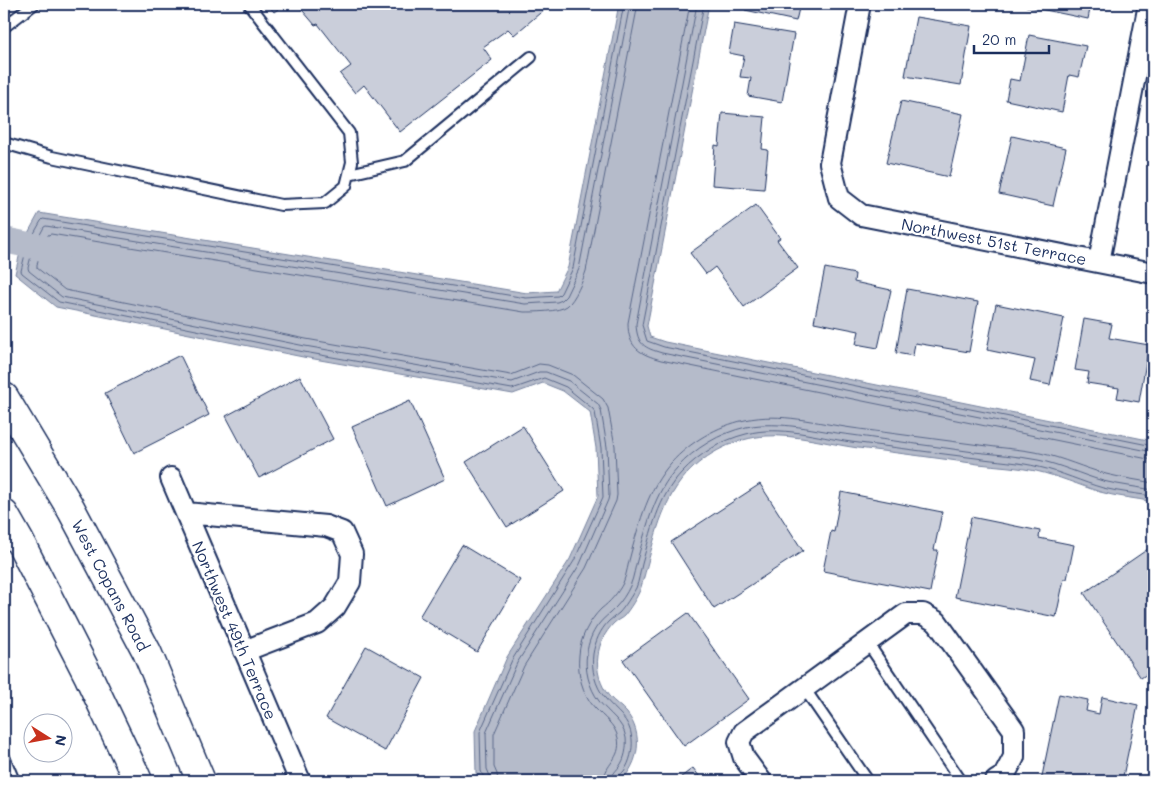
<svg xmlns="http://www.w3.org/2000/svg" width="1157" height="785" viewBox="0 0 1157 785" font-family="Mali,sans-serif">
  <rect width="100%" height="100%" fill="#fff"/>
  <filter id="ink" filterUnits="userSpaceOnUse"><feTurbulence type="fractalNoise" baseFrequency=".02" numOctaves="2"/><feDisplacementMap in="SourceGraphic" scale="10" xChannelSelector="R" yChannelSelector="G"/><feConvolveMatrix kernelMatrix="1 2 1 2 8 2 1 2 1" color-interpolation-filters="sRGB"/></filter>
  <g filter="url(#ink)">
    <!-- water -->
    <path fill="#b5bbca" stroke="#77839f" d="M 619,4 L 709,4 L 647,326 L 650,337 L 665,342 L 1153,441 L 1153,502 C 1136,498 1117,497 1100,492 C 1079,485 1058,476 1036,471 C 1017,467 997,466 978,464 C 938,458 898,453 858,448 C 829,444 795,434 766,436 C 736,438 706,453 686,475 C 658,506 653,549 641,587 C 639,595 629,610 624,616 C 621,619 617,620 614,623 C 605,632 599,644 598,656 C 596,670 600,685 609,696 C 614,702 622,707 627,713 C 644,735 639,763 621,781 L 481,781 L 476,773 L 475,731 L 507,657 L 570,559 L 598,496 L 596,448 L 590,412 L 563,391 L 543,383 L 513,394 L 303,357 L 56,307 L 15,274 L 22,244 L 39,213 L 527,293 L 556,291 L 568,267 Z"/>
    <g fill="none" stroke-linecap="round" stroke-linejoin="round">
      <!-- shore -->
      <path stroke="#596789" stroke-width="1" d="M 690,4 L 628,323 C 628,348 640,354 661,360 L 1153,460
        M 697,4 L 636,324 C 637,345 645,348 662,353 L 1153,452
        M 704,4 L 642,325 L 647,341 L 664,347 L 1153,446
        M 484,781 L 484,778 L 481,771 L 480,732 L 512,660 L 574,561 L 603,497 L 601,448 L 595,412 L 593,409 L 566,387 L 544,378 L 512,389 L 304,352 L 59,302 L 22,273 L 21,271 L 27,246 L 41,221 L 43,219 L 526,298 L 558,296 L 561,293 L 573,268 L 624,4
        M 491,781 L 490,776 L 487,769 L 486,733 L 517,663 L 580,564 L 608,500 L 609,495 L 607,447 L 601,410 L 598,404 L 569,381 L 546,372 L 539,372 L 512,382 L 305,346 L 62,297 L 29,271 L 28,268 L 33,248 L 44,227 L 46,226 L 525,304 L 557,302 L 562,300 L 566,296 L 579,269 L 630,4
        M 498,781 L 497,774 L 494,767 L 494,734 L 524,666 L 586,568 L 616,501 L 617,495 L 615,446 L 608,408 L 603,399 L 573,375 L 548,365 L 539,364 L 511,375 L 306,339 L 65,290 L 37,268 L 37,265 L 40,251 L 48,235 L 51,234 L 524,312 C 534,312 559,312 567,306 C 575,300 583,280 586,271 L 638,4
        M 604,781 C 604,763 622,760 618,738 C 615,724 603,717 595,708 C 582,694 577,673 579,655 C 580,638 589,621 601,609 C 610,602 618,593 623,583 C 627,574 628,563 631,553 C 640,521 648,489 671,463 C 690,442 717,426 745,420 C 781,412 816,423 852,428 C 895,434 937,439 980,445 C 1000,448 1021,449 1040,453 C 1063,458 1084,468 1106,474 C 1122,478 1138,480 1153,483
        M 611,781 C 612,774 615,772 619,767 C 625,759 627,748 626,738 C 623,721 609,714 599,701 C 589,688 584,669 587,653 C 588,643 592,633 598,625 C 603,618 610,614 616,607 C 621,602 627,593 630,586 C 634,577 635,566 638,557 C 647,526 654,493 677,468 C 695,448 720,433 746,427 C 781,420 816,431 852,435 C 892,441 933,446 974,452 C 995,454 1017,456 1038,460 C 1059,464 1082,475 1103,481 C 1119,485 1137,487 1153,490
        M 617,781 C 618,776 620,775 624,771 C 630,762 633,750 632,739 C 630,718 616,712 605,698 C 595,686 591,669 593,654 C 595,642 600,630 609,621 C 612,618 616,616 619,613 C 624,608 632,595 636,588 C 639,581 640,572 642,564 C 651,532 658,497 682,472 C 699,454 722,440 746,434 C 781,425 816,437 851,442 C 893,447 935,453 976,458 C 996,461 1020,462 1039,467 C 1061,472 1082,482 1103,488 C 1120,492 1137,494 1153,496"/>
      <!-- canal -->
      <path stroke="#b5bbca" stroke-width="26" d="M 4,240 L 58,251"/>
    </g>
    <!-- building -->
    <path fill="#caceda" stroke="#1b2f5e" d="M 267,4 L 285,4 L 274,12 Z
      M 297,4 L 543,4 L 546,8 L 514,35 L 508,29 L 483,47 L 492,60 L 400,132 L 364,85 L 355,93 L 340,74 L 351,66 L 318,24 L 315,25 Z
      M 747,4 L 800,4 L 796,21 L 745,10 Z
      M 1027,4 L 1091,4 L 1088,19 L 1026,6 Z
      M 916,17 L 971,26 L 961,85 L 905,76 Z
      M 734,24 L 794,34 L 782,102 L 748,96 L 751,78 L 740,77 L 744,56 L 729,53 Z
      M 1029,35 L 1086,46 L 1079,77 L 1069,75 L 1062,112 L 1006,100 L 1010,79 L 1020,81 Z
      M 901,101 L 963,114 L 949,177 L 886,163 Z
      M 722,113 L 765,117 L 762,149 L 768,150 L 764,189 L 712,185 L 715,145 L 719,146 Z
      M 1012,136 L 1066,148 L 1053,206 L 999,194 Z
      M 756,205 L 780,238 L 777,240 L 798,268 L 744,307 L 715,267 L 706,274 L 690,253 Z
      M 825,268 L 855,274 L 854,282 L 891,290 L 878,348 L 856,344 L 859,331 L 814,322 Z
      M 907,289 L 978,302 L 969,352 L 915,343 L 913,356 L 896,353 Z
      M 996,304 L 1064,318 L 1050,385 L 1030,381 L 1035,360 L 987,350 Z
      M 1084,319 L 1112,324 L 1109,338 L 1149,345 L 1139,402 L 1117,398 L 1119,388 L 1087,383 L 1089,372 L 1075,370 Z
      M 180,355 L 209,415 L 134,453 L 105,393 Z
      M 300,376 L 333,439 L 259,478 L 226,416 Z
      M 410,401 L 445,479 L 387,506 L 352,427 Z
      M 523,426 L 564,491 L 507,527 L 466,462 Z
      M 760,484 L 803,551 L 714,609 L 671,542 Z
      M 841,492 L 942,512 L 934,550 L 938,550 L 930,592 L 823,571 L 831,531 L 834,532 Z
      M 971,517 L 1040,531 L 1039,538 L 1074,545 L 1067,579 L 1064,579 L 1056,617 L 955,597 Z
      M 462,545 L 520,580 L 477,652 L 419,617 Z
      M 1148,549 L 1153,556 L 1153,670 L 1141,678 L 1084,593 Z
      M 688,613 L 749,699 L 684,746 L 623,660 Z
      M 366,646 L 424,678 L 385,751 L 326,718 Z
      M 1059,694 L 1088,700 L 1086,711 L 1099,714 L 1102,697 L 1138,705 L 1122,781 L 1041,781 Z
      M 693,768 L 703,781 L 676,781 Z"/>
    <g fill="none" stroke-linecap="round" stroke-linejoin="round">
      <defs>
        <path id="lane" d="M 4,27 L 34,4
          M 4,143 L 52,157 L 281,205 L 325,203 L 346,186 L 352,162 L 349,133 L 249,4
          M 349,174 L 405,161 L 531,57
          M 867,642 L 961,781
          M 804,688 L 868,781
          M 4,757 L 14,781"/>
        <path id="street" d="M 860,4 L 830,163 L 839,198 L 861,215 L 1153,273
          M 1099,262 L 1149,4
          M 171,478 L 300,781
          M 186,513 L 326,526 L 342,532 L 352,554 L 350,582 L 335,607 L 317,623 L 244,651
          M 761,781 L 744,758 L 739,742 L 744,732 L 906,614 L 923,614 L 937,622 L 1014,730 L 1014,757 L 1004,776 L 996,781"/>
        <path id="secondary" d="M 4,397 L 71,509 L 147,652 L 201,781
          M 4,514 L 20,542 L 89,677 L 134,772 L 138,781"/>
      </defs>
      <!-- lane casing -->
      <use href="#lane" stroke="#1b2f5e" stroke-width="14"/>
      <!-- street casing -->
      <use href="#street" stroke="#1b2f5e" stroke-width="24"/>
      <!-- secondary casing -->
      <use href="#secondary" stroke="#1b2f5e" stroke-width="31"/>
      <!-- lane -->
      <use href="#lane" stroke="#fff" stroke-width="10"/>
      <!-- street -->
      <use href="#street" stroke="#fff" stroke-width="20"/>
      <!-- secondary -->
      <use href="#secondary" stroke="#fff" stroke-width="28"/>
    </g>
  </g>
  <g text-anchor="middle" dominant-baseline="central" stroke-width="4.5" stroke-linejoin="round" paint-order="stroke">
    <!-- street labels -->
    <g font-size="16" fill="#1b2f5e" stroke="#fff">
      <text transform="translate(994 241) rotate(11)">Northwest 51st Terrace</text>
      <text transform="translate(111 585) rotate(62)">West Copans Road</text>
      <text transform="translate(235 630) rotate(67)">Northwest 49th Terrace</text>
    </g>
  </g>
  <!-- margin -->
  <rect width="1157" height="785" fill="none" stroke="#fff" stroke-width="20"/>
  <rect x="10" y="10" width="1137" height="765" fill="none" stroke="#1b2f5e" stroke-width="2" filter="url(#ink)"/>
  <!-- north arrow -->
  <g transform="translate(48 738) rotate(101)"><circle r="24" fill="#ffffff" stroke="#a4acbf"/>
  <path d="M0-4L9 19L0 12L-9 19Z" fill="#c8321e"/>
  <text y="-8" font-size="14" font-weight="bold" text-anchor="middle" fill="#1b2f5e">N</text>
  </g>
  <!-- scale -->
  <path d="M974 45v8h75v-8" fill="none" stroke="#1b2f5e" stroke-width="2.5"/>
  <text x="982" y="45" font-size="15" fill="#1b2f5e" stroke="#ffffff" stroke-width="4" paint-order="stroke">20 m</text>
</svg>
